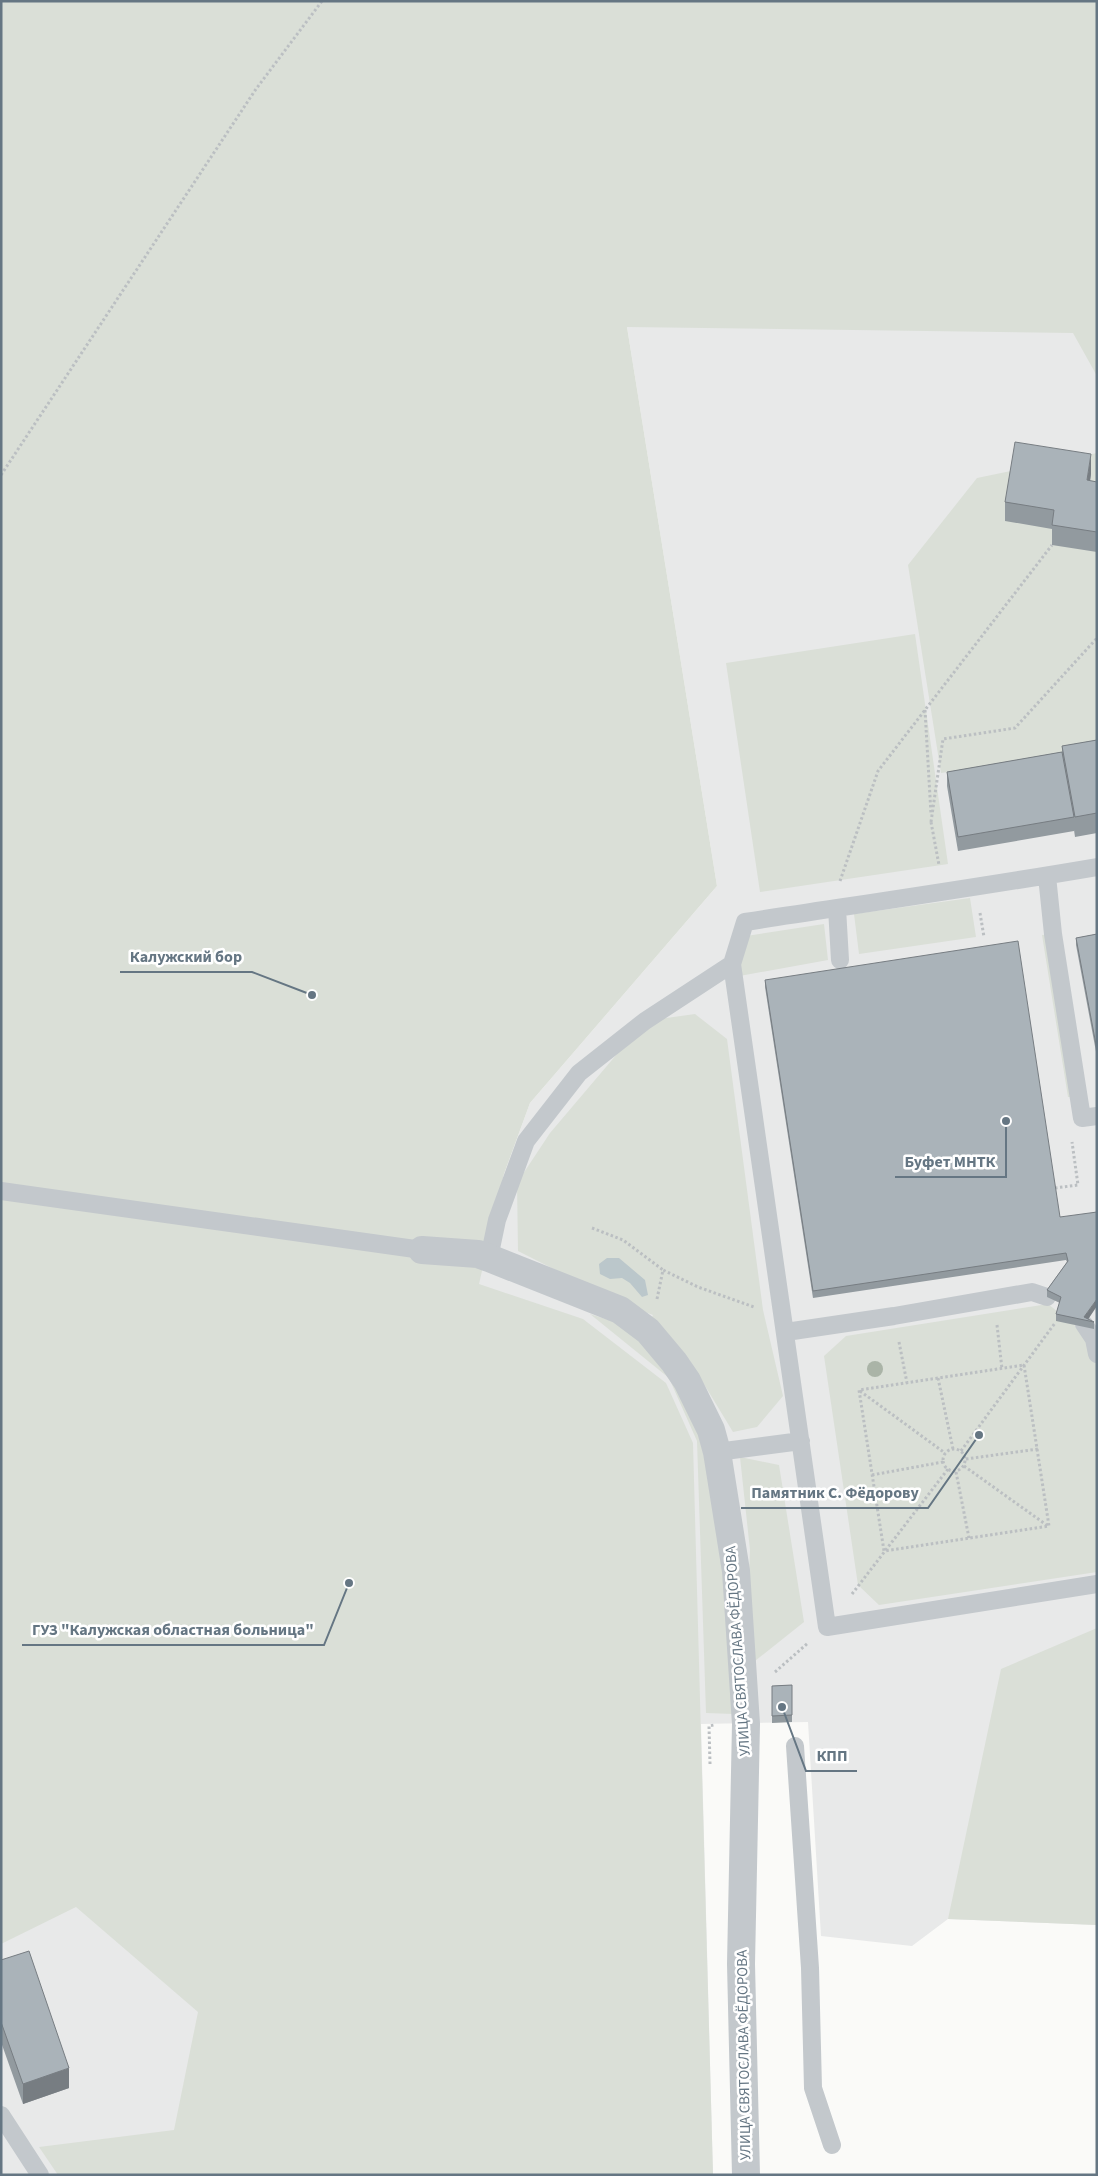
<svg xmlns="http://www.w3.org/2000/svg" width="1098" height="2176" viewBox="0 0 1098 2176" font-family="'Source Sans 3',sans-serif">
  <rect width="100%" height="100%" fill="#fafaf8"/>
  <!-- built -->
  <path fill="#e8e9e9" d="M 1097,281 L 1097,1925 L 948,1919 L 912,1946 L 821,1936 L 808,1722 L 701,1724 L 713,2175 L 1,2175 L 1,1161 L 491,1232 L 504,1174 L 530,1103 L 717,886 L 627,327 Z"/>
  <!-- green -->
  <path fill="#dadfd7" d="M 1,1 L 1097,1 L 1097,376 L 1073,333 L 627,327 L 717,886 L 530,1103 L 504,1174 L 479,1284 L 583,1319 L 666,1383 L 693,1443 L 713,2175 L 58,2175 L 39,2147 L 174,2130 L 198,2012 L 76,1907 L 1,1944 Z
    M 1097,453 L 1097,751 L 941,773 L 908,565 L 977,478 Z
    M 915,634 L 948,864 L 760,892 L 726,663 Z
    M 970,898 L 976,937 L 859,954 L 854,914 Z
    M 824,924 L 828,960 L 734,977 L 740,937 Z
    M 1053,934 L 1079,1097 L 1068,1097 L 1042,935 Z
    M 695,1014 L 727,1039 L 763,1310 L 783,1396 L 757,1427 L 733,1432 L 690,1361 L 650,1321 L 653,1315 L 621,1303 L 518,1251 L 517,1183 L 550,1133 L 645,1021 Z
    M 1048,1304 L 1097,1343 L 1097,1572 L 879,1605 L 858,1585 L 824,1356 L 846,1336 Z
    M 590,1314 L 646,1332 L 717,1446 L 734,1714 L 706,1713 L 697,1441 L 669,1378 Z
    M 740,1457 L 779,1465 L 804,1622 L 745,1669 L 750,1550 Z
    M 1097,1628 L 1097,1925 L 948,1919 L 1001,1669 Z"/>
  <!-- water -->
  <path fill="#bbc7cb" d="M 607,1258 L 619,1258 L 645,1280 L 648,1295 L 642,1297 L 630,1283 L 622,1278 L 610,1279 L 600,1274 L 599,1264 Z"/>
  <g fill="none" stroke-linecap="round" stroke-linejoin="round">
    <!-- path -->
    <path stroke="#bbbfc2" stroke-width="3" stroke-dasharray="2.5 2.5" stroke-linecap="butt" d="M 1,475 L 256,89 L 322,1
      M 925,710 L 931,814
      M 931,822 L 943,739 L 1015,728 L 1097,638
      M 931,822 L 939,865
      M 840,881 L 878,771 L 1052,545
      M 980,913 L 984,937
      M 1055,1188 L 1078,1185 L 1072,1142
      M 592,1228 L 623,1240 L 663,1270
      M 657,1299 L 663,1270 L 698,1287 L 754,1307
      M 997,1325 L 1002,1369
      M 899,1342 L 907,1383
      M 1024,1365 L 1049,1526 L 884,1551 L 859,1390 Z
      M 938,1378 L 953,1449
      M 860,1391 L 945,1453
      M943 1460a11 11 0 1 1 22 0a11 11 0 1 1-22 0Z
      M 961,1451 L 1055,1323
      M 966,1459 L 1038,1449
      M 964,1466 L 1048,1526
      M 956,1472 L 969,1538
      M 872,1475 L 943,1462
      M 852,1594 L 948,1469
      M 775,1672 L 808,1643
      M 710,1764 L 709,1726 L 714,1725"/>
    <!-- lane -->
    <path stroke="#c3c8cc" stroke-width="18" d="M 1097,867 C 980,887 862,904 745,922 L 732,964 L 827,1627 L 1097,1584
      M 1047,876 L 1053,934 L 1082,1118 L 1097,1116
      M 837,908 L 840,960
      M 1,1191 L 422,1250
      M 489,1258 L 497,1220 L 526,1141 L 579,1073 L 645,1021 L 732,964
      M 1084,1324 L 1094,1339 L 1097,1354
      M 786,1332 L 894,1316 L 1032,1292 L 1047,1297
      M 717,1452 L 801,1441
      M 795,1746 L 810,1968 L 813,2088 L 832,2145
      M 1,2115 L 40,2175"/>
    <!-- street -->
    <path stroke="#c3c8cc" stroke-width="28" d="M 422,1250 L 478,1254 L 489,1258 L 620,1310 L 648,1331 L 674,1362 L 687,1381 L 711,1430 L 717,1452 L 736,1571 L 746,1724 L 741,1964 L 746,2175"/>
  </g>
  <!-- trees -->
  <circle fill="#aab4a7" cx="875" cy="1369" r="8"/>
  <!-- wall -->
  <path fill="#929a9f" d="M 1091,474 L 1090,481 L 1097,482 L 1097,552 L 1052,545 L 1052,529 L 1005,521 L 1005,502 Z
    M 1097,740 L 1097,833 L 1075,837 L 1074,830 L 1074,831 L 958,851 L 947,786 L 947,772 L 1062,752 L 1062,746 Z
    M 1097,934 L 1097,1057 L 1076,945 L 1076,938 Z
    M 765,980 L 1060,1217 L 1088,1319 L 1094,1322 L 1094,1329 L 1056,1321 L 1056,1314 L 1060,1303 L 1047,1297 L 1047,1290 L 1067,1262 L 1066,1260 L 813,1298 L 765,987 Z
    M 792,1685 L 792,1722 L 772,1723 L 772,1686 Z
    M 1,1960 L 69,2088 L 23,2104 L 1,2042 Z"/>
  <!-- shaded-wall -->
  <path fill="#777d82" d="M 1091,454 L 1091,474 L 1087,500 L 1087,480 Z
    M 1097,1299 L 1097,1306 L 1087,1321 L 1084,1317 Z
    M 69,2068 L 69,2088 L 23,2104 L 23,2084 Z"/>
  <!-- building -->
  <path fill="#aab3b9" stroke="#777d82" d="M 1015,442 L 1091,454 L 1087,480 L 1097,482 L 1097,532 L 1052,525 L 1054,510 L 1005,502 Z
    M 1097,740 L 1097,813 L 1075,817 L 1062,746 Z
    M 1062,752 L 1074,817 L 958,837 L 947,772 Z
    M 1097,934 L 1097,1050 L 1076,938 Z
    M 1018,941 L 1060,1217 L 1097,1212 L 1097,1299 L 1084,1317 L 1094,1322 L 1056,1314 L 1061,1297 L 1047,1290 L 1068,1261 L 1066,1253 L 813,1291 L 765,980 Z
    M 792,1685 L 792,1715 L 772,1716 L 772,1686 Z
    M 29,1951 L 69,2068 L 23,2084 L 1,2022 L 1,1960 Z"/>
  <g text-anchor="middle" dominant-baseline="central" stroke-width="5" stroke-linejoin="round" paint-order="stroke">
    <!-- street labels -->
    <g font-size="15" fill="#657683" stroke="#fff">
      <text transform="translate(738 1651) rotate(-94)">УЛИЦА СВЯТОСЛАВА ФЁДОРОВА</text>
      <text transform="translate(744 2055) rotate(-91)">УЛИЦА СВЯТОСЛАВА ФЁДОРОВА</text>
    </g>
  </g>
  <!-- callouts -->
  <path fill="none" stroke="#657683" stroke-width="2" d="M312 995L252 972H120M1006 1121L1006 1177H895M979 1435L928 1508H741M349 1583L324 1645H22M782 1707L806 1771H857"/>
  <g fill="#657683" stroke="#fff" stroke-width="2">
    <circle cx="312" cy="995" r="5"/>
    <circle cx="1006" cy="1121" r="5"/>
    <circle cx="979" cy="1435" r="5"/>
    <circle cx="349" cy="1583" r="5"/>
    <circle cx="782" cy="1707" r="5"/>
  </g>
  <g font-size="16" text-anchor="middle" font-weight="bold" fill="#657683" stroke="#fff" stroke-width="5" stroke-linejoin="round" paint-order="stroke">
    <text x="186" y="962">Калужский бор</text>
    <text x="950" y="1167">Буфет МНТК</text>
    <text x="835" y="1498">Памятник С. Фёдорову</text>
    <text x="173" y="1635">ГУЗ "Калужская областная больница"</text>
    <text x="832" y="1761">КПП</text>
  </g>
  <!-- border -->
  <rect width="1098" height="2176" fill="none" stroke="#657683" stroke-width="5"/>
</svg>
